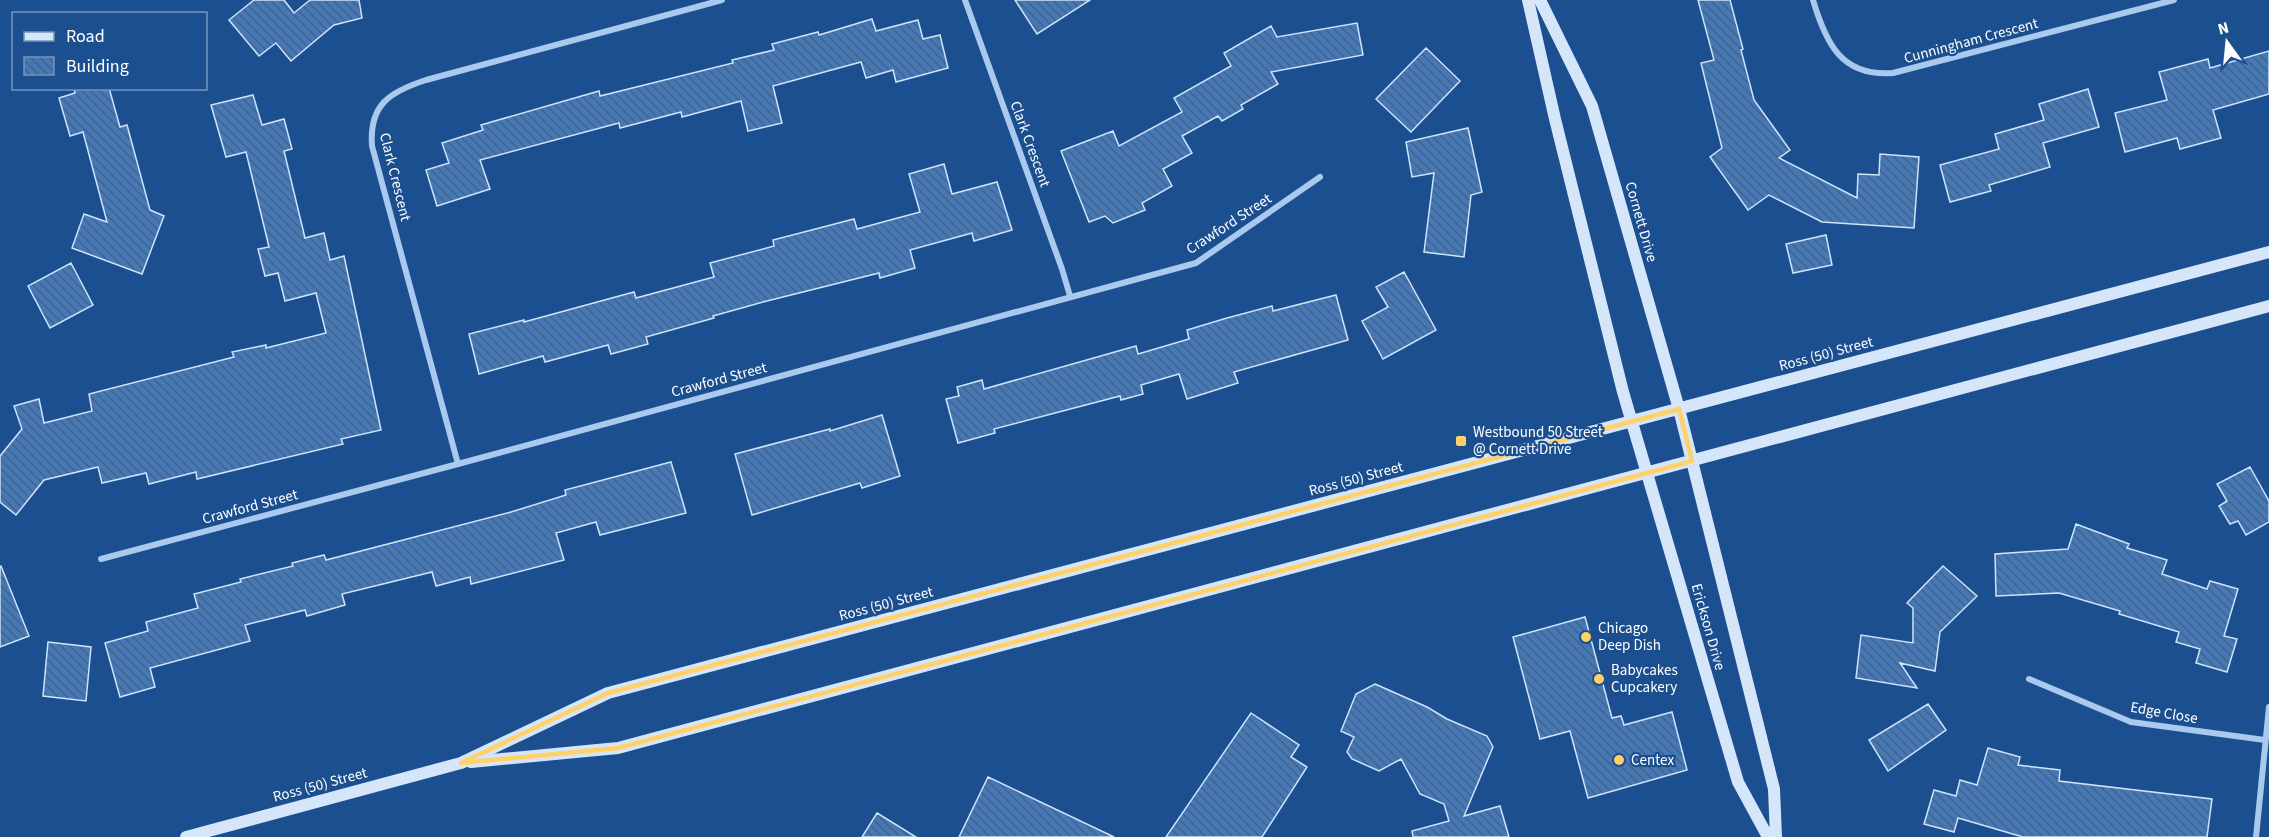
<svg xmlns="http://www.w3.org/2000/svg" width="2269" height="837" viewBox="0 0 2269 837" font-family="'Source Sans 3',sans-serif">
  <defs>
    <pattern id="building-back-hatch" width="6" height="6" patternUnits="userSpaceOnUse" patternTransform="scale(1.5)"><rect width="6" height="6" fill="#4478b7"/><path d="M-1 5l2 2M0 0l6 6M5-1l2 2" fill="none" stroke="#486282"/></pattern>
  </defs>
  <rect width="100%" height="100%" fill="#1b4f8f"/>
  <!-- building -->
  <path fill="url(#building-back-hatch)" stroke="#cfe3fa" stroke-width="1.5" d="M 254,0 L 284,0 L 294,13 L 310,0 L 359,0 L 362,18 L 334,25 L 291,61 L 276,43 L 259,56 L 229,20 Z
    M 1015,0 L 1090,0 L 1037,34 Z
    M 1698,0 L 1730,0 L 1743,49 L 1741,50 L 1754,100 L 1790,150 L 1779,158 L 1857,198 L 1858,174 L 1879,175 L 1880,154 L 1919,157 L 1914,228 L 1822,222 L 1769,195 L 1748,210 L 1710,157 L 1722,148 L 1701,63 L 1714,60 Z
    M 872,19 L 876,31 L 918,20 L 923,39 L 940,35 L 948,68 L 896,82 L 893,70 L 866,78 L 861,62 L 773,86 L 782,123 L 748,131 L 741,101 L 682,117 L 681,112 L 620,128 L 619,123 L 480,160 L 490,189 L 437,206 L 426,170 L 449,163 L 442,143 L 483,130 L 481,125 L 599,91 L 600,96 L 733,63 L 732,60 L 774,50 L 772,44 L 818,32 L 819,35 Z
    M 1357,23 L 1363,55 L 1271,72 L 1278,84 L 1241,105 L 1243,109 L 1222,121 L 1218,116 L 1182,136 L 1192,153 L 1163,169 L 1172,186 L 1142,203 L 1145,210 L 1113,223 L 1105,216 L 1089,222 L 1061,151 L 1113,131 L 1119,146 L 1182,112 L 1174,98 L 1231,66 L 1224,53 L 1271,26 L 1277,37 Z
    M 1426,48 L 1460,81 L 1411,132 L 1376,99 Z
    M 2269,51 L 2269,94 L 2213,110 L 2221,138 L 2180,149 L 2177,138 L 2125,152 L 2115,113 L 2167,100 L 2159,72 L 2208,59 L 2210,68 Z
    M 74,88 L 109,88 L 120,127 L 127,125 L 150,210 L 164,216 L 142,274 L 72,248 L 84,214 L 107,222 L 83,132 L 70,136 L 59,98 L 75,93 Z
    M 2088,89 L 2099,127 L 2043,143 L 2050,167 L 1989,185 L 1991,191 L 1950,202 L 1940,165 L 1999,149 L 1995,134 L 2044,120 L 2039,104 Z
    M 253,95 L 262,125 L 284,119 L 292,149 L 284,151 L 305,238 L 324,233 L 330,260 L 344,256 L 381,430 L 341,439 L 343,444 L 197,479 L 196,472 L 149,484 L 146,473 L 102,483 L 98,467 L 44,480 L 16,515 L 0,502 L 0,456 L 22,429 L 14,406 L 39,399 L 44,423 L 92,411 L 89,394 L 234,357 L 232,352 L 266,345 L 266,348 L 326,333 L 316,293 L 285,301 L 278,273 L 265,276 L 258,249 L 269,247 L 246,152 L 226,157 L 211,105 Z
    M 1468,128 L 1482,192 L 1471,195 L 1464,257 L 1424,252 L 1434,173 L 1412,177 L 1406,142 Z
    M 944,164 L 952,194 L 997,182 L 1012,230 L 974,241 L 972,233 L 910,250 L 915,268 L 880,278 L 879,273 L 763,302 L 713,316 L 714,318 L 646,337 L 648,344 L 611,354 L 608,345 L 545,362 L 543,356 L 479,374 L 469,334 L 524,320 L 524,322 L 634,292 L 636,298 L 714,277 L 710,263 L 774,246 L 773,240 L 854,219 L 857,229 L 920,212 L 909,174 Z
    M 1826,235 L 1832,265 L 1793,273 L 1786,244 Z
    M 71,263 L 93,305 L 50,328 L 28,286 Z
    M 1404,272 L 1436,330 L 1383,359 L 1362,321 L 1388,307 L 1376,287 Z
    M 1336,295 L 1348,340 L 1234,372 L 1238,383 L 1187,399 L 1179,374 L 1141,385 L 1143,394 L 1121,400 L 1120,396 L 994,429 L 995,433 L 958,443 L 946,399 L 959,396 L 957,387 L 982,380 L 984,389 L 1136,346 L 1138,354 L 1189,339 L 1187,330 L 1227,318 L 1272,306 L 1273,311 Z
    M 882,415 L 900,476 L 862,488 L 860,483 L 752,515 L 735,454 L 830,429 L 830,431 Z
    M 671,462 L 686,513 L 600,535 L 596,522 L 556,533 L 564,560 L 471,584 L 470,577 L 436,586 L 432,572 L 342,594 L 345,605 L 307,616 L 305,610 L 245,625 L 250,641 L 150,668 L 155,687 L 120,697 L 105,643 L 148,631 L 146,622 L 198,608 L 194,594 L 241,582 L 240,579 L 293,566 L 292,563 L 324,555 L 326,560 L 511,512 L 566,495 L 565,490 Z
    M 2250,467 L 2269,501 L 2269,522 L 2246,535 L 2238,521 L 2230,524 L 2219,506 L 2227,501 L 2217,484 Z
    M 2076,524 L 2129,544 L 2127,548 L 2167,560 L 2162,574 L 2207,589 L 2210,581 L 2238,589 L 2224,636 L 2237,639 L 2227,672 L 2196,663 L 2200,649 L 2176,642 L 2179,632 L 2119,614 L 2120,611 L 2059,593 L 1996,596 L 1995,554 L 2068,549 Z
    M 1,566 L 29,636 L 0,647 L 0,567 Z
    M 1943,566 L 1977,596 L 1940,632 L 1935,671 L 1900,663 L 1917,688 L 1856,678 L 1861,635 L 1913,643 L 1913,608 L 1907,603 Z
    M 1585,617 L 1612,718 L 1621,716 L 1624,725 L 1672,712 L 1687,770 L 1588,798 L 1570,731 L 1540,739 L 1513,637 Z
    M 48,642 L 91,647 L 86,701 L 43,696 Z
    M 1375,684 L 1427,707 L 1447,719 L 1487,736 L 1493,747 L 1464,816 L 1500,806 L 1509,837 L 1413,837 L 1412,831 L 1449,821 L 1444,804 L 1420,794 L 1401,759 L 1379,771 L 1352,759 L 1347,752 L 1354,737 L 1341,731 L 1356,694 Z
    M 1928,704 L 1946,730 L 1888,771 L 1869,740 Z
    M 1251,713 L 1299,745 L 1291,757 L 1307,767 L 1262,837 L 1166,837 Z
    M 1988,748 L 2020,757 L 2018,765 L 2060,770 L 2059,781 L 2212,799 L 2207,837 L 2023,837 L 1958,818 L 1954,832 L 1924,824 L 1934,790 L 1956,796 L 1960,780 L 1977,785 Z
    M 988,777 L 1114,837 L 959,837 Z
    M 877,813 L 916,837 L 862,837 Z"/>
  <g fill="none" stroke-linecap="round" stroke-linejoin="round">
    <!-- street -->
    <path stroke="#a9c9ee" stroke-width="6" d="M 965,0 L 1062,269 L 1070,296
      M 1813,0 C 1826,44 1842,77 1893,73 L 2174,0
      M 458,464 L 372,146 C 369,105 389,92 426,80 L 722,0
      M 101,559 L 458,464 L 1196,263 L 1320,177
      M 2029,679 L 2131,722 L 2265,740
      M 2256,837 L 2269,707"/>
    <!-- secondary -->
    <path stroke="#d6e6fa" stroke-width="12" d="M 1528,0 L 1555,119 L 1623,392 L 1738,782 L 1768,837
      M 1540,0 L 1592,106 L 1679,409 L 1774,789 L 1776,837
      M 471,762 L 618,748 L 2269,306
      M 186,837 L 461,763 L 608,693 L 2269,252"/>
  </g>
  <!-- marked area -->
  <path fill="none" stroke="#ffd166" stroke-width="4.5" stroke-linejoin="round" d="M 1679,409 L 1692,461 L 618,748 L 461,763 L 608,693 Z"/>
  <!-- markers -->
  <g fill="#ffd166" stroke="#1b4f8f" stroke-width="2">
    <rect x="1455" y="435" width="12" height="12" rx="3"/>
    <circle cx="1586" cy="637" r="6"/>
    <circle cx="1599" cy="679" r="6"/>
    <circle cx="1619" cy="760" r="6"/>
  </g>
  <g text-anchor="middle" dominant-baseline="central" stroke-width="4.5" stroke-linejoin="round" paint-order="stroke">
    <!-- street labels -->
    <g font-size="15" fill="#fff" stroke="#1b4f8f">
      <text transform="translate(1971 41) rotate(-15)">Cunningham Crescent</text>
      <text transform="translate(1030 144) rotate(70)">Clark Crescent</text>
      <text transform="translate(395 177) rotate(76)">Clark Crescent</text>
      <text transform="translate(1641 222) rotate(74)">Cornett Drive</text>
      <text transform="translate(1229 224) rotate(-33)">Crawford Street</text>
      <text transform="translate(1826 354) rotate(-15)">Ross (50) Street</text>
      <text transform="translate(719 380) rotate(-15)">Crawford Street</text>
      <text transform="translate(1356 479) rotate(-15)">Ross (50) Street</text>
      <text transform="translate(250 507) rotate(-15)">Crawford Street</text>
      <text transform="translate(886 604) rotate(-15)">Ross (50) Street</text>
      <text transform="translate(1708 627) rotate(74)">Erickson Drive</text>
      <text transform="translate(2164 713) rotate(10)">Edge Close</text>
      <text transform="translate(320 785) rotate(-15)">Ross (50) Street</text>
    </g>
    <!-- poi labels -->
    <g font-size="15" fill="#fff" stroke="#1b4f8f" text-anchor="start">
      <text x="1473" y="432">Westbound 50 Street<tspan x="1473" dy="17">@ Cornett Drive</tspan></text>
      <text x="1598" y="628">Chicago<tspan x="1598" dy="17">Deep Dish</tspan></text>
      <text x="1611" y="670">Babycakes<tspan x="1611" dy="17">Cupcakery</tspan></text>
      <text x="1631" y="760">Centex</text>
    </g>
  </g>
  <!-- legend -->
  <rect x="12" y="12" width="195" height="78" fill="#1b4f8f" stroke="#7695bc" stroke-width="1.5"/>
  <rect x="24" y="32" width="30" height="9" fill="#d6e6fa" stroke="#7695bc" stroke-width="1.5"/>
  <text x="66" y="42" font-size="18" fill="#ffffff">Road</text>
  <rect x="24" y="57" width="30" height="18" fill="url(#building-back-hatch)" stroke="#7695bc" stroke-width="1.5"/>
  <text x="66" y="72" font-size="18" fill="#ffffff">Building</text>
  <!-- north arrow -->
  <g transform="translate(2227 42) rotate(345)" stroke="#1b4f8f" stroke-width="4.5" paint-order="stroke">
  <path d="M0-4.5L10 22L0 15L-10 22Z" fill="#ffffff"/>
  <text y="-9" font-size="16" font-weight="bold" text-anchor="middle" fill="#ffffff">N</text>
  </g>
</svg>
